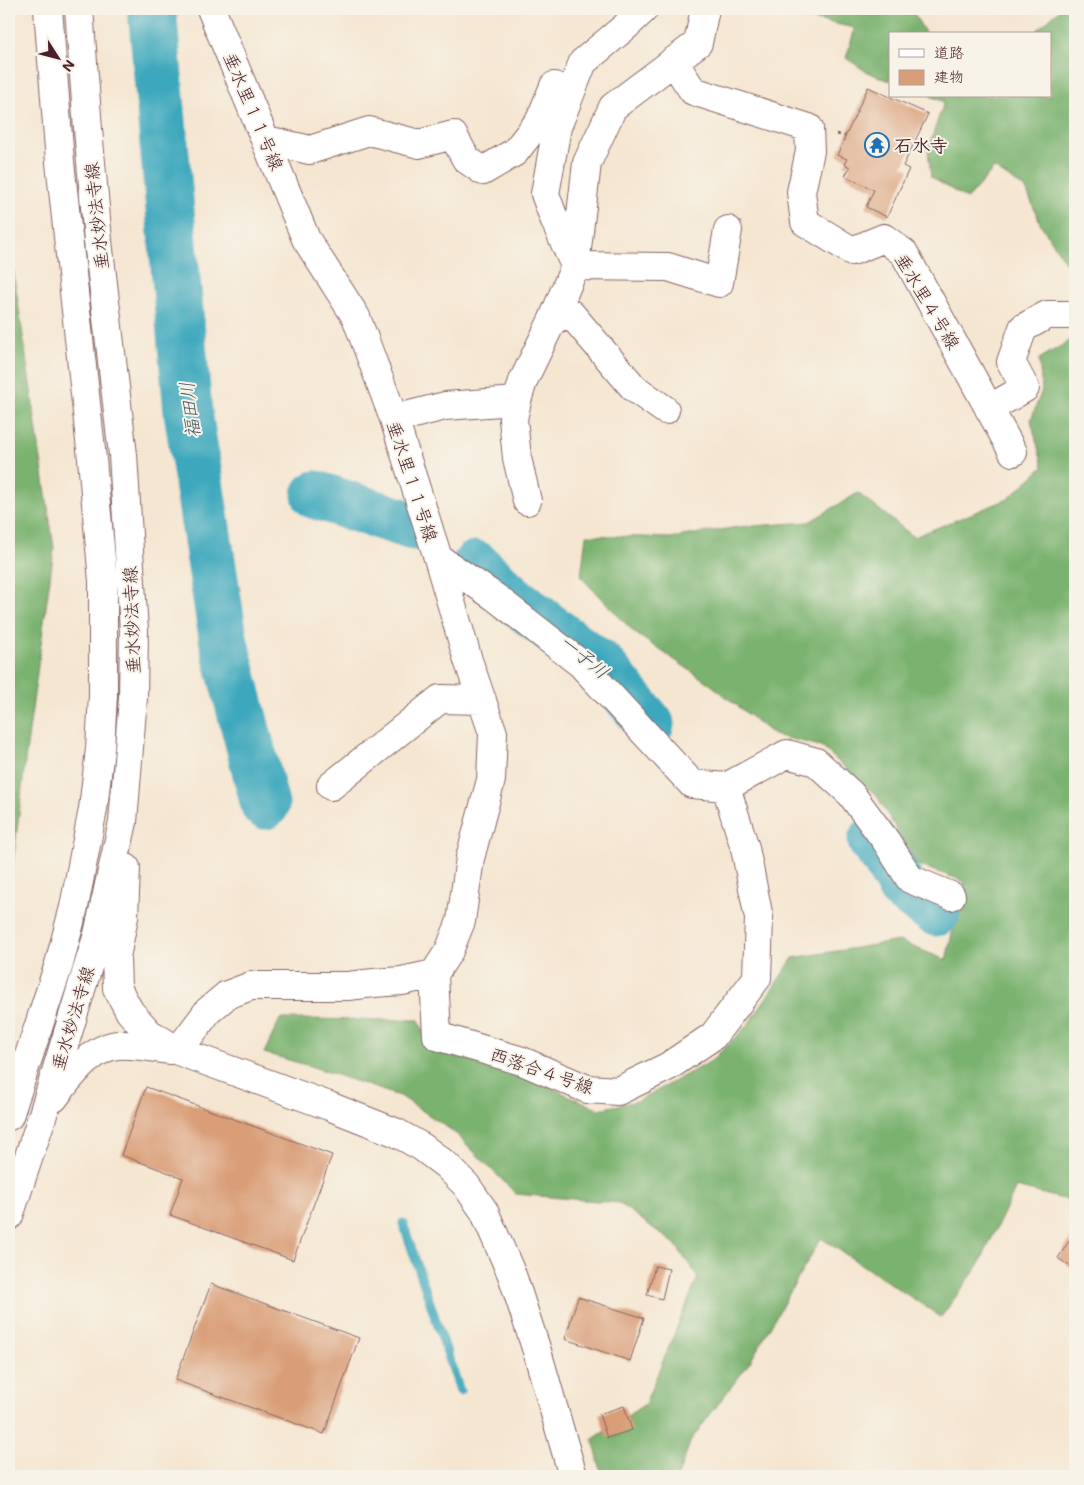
<svg xmlns="http://www.w3.org/2000/svg" width="1084" height="1485" viewBox="0 0 1084 1485" font-family="Mali,'Klee One',sans-serif">
  <rect width="100%" height="100%" fill="#f7f3e8"/>
  <filter id="ink" filterUnits="userSpaceOnUse"><feTurbulence type="fractalNoise" baseFrequency=".02" numOctaves="2"/><feDisplacementMap in="SourceGraphic" scale="10" xChannelSelector="R" yChannelSelector="G"/><feConvolveMatrix kernelMatrix="1 2 1 2 8 2 1 2 1" color-interpolation-filters="sRGB"/></filter>
  <filter id="wash" filterUnits="userSpaceOnUse"><feTurbulence type="fractalNoise" baseFrequency=".0096" numOctaves="4" result="noise"/><feDisplacementMap in="SourceGraphic" scale="20" xChannelSelector="R" yChannelSelector="G"/><feGaussianBlur stdDeviation="1.12" result="paint"/><feColorMatrix in="noise" values="0 0 0 0 0 0 0 0 0 0 0 0 0 0 0 0 0 1.4 0 .05"/><feComposite in="paint" operator="in"/></filter>
  <g filter="url(#wash)">
    <rect width="100%" height="100%" fill="#f5e6d1"/>
    <!-- forest -->
    <path fill="#7ab26f" stroke="#62684d" d="M 804,9 L 911,9 L 926,34 L 890,34 L 890,81 L 867,72 L 846,58 L 855,28 L 798,16 Z
      M 1060,9 L 1075,9 L 1075,1202 L 1016,1187 L 979,1265 L 941,1317 L 821,1238 L 750,1362 L 691,1440 L 678,1476 L 602,1476 L 593,1439 L 645,1404 L 698,1277 L 675,1244 L 619,1203 L 516,1194 L 454,1132 L 402,1097 L 310,1066 L 264,1053 L 280,1019 L 419,1020 L 429,1048 L 526,1077 L 599,1109 L 638,1101 L 711,1061 L 748,1025 L 793,958 L 899,941 L 946,960 L 964,881 L 918,865 L 876,795 L 821,746 L 774,735 L 710,684 L 635,633 L 581,577 L 586,535 L 670,538 L 738,527 L 809,522 L 858,493 L 914,537 L 1008,499 L 1043,467 L 1031,420 L 1042,390 L 1039,359 L 1071,340 L 1073,274 L 1041,225 L 1026,189 L 994,168 L 967,199 L 931,177 L 928,149 L 944,102 L 930,96 L 1050,96 L 1050,34 L 1033,34 Z
      M 9,240 L 54,549 L 26,753 L 9,899 Z"/>
    <g fill="none" stroke-linecap="round" stroke-linejoin="round">
      <!-- stream -->
      <path stroke="#3da8bd" stroke-width="9" d="M 403,1223 L 460,1391"/>
      <!-- river -->
      <path stroke="#3da8bd" stroke-width="49" d="M 152,9 L 188,412 L 224,644 L 265,805
        M 316,495 L 413,526
        M 476,565 L 512,598 L 557,633 L 602,666 L 650,724
        M 872,841 L 883,855 L 903,889 L 936,912"/>
    </g>
    <g id="blocks">
      <!-- building -->
      <path fill="#d99d77" d="M 868,87 L 928,114 L 903,166 L 909,169 L 887,217 L 866,207 L 874,190 L 845,176 L 850,167 L 844,164 L 847,159 L 837,155 Z
        M 146,1087 L 332,1155 L 293,1260 L 170,1215 L 183,1178 L 121,1155 Z
        M 1075,1232 L 1075,1270 L 1058,1258 Z
        M 655,1266 L 669,1269 L 662,1299 L 647,1295 Z
        M 211,1284 L 359,1338 L 324,1434 L 175,1380 Z
        M 578,1297 L 644,1318 L 630,1361 L 565,1339 Z
        M 624,1406 L 632,1430 L 607,1438 L 599,1414 Z"/>
    </g>
  </g>
  <g filter="url(#ink)">
    <use href="#blocks" fill-opacity="0" stroke="#866565" stroke-width="1"/>
    <g fill="none" stroke-linecap="round" stroke-linejoin="round">
      <defs>
        <path id="minor" d="M 211,9 L 306,239 L 356,317 L 394,419 L 438,558 L 468,660 L 493,733 L 491,780 L 470,858 L 461,921 L 449,951 L 434,974
          M 644,9 L 625,27 L 583,62 L 557,127 L 545,194 L 555,221 L 575,266 L 668,267 L 719,283 L 728,230
          M 673,61 L 693,91 L 809,128 L 810,151 L 801,192 L 805,222 L 852,251 L 884,238 L 904,253 L 1013,452
          M 266,140 L 310,150 L 369,131 L 419,144 L 453,135 L 466,159 L 483,171 L 515,152 L 540,120 L 554,86
          M 553,319 L 571,314 L 634,388 L 665,410
          M 517,401 L 513,419 L 517,458 L 527,501
          M 989,409 L 1025,388 L 1011,362 L 1023,328 L 1047,315 L 1075,315
          M 394,419 L 445,406 L 517,401 L 523,381 L 553,319 L 575,266 L 587,163 L 613,107 L 698,43 L 705,9
          M 438,558 L 495,597 L 581,664 L 692,784 L 726,787 L 787,754 L 816,762 L 851,794 L 886,841 L 910,879 L 951,896
          M 331,786 L 440,699 L 482,700
          M 126,868 L 124,917 L 116,957 L 117,988 L 130,1012 L 149,1033 L 178,1051 L 329,1106 L 397,1133 L 422,1147 L 446,1165 L 466,1185 L 484,1211 L 512,1275 L 537,1351 L 573,1476
          M 434,974 L 437,1036 L 522,1061 L 587,1089 L 618,1091 L 669,1066 L 713,1036 L 757,978 L 759,918 L 745,848 L 726,787
          M 178,1051 L 208,1011 L 227,995 L 251,986 L 348,986 L 374,983 L 402,981 L 434,974
          M 54,1098 C 68,1079 92,1047 118,1045 C 135,1044 154,1048 171,1050
          M 9,1116 L 59,964 L 74,907 L 93,809 L 100,749 L 103,695 L 103,581 L 92,459 L 60,162 L 48,9
          M 9,1216 L 44,1111 L 98,934 L 123,822 L 133,698 L 134,631 L 123,455 L 98,241 L 88,129 L 79,9"/>
      </defs>
      <!-- minor casing -->
      <use href="#minor" stroke="#866565" stroke-width="30"/>
      <!-- path -->
      <path stroke="#866565" stroke-width="3" stroke-dasharray="4 4" stroke-linecap="butt" d="M 836,134 L 845,136"/>
      <!-- minor -->
      <use href="#minor" stroke="#fff" stroke-width="28"/>
    </g>
  </g>
  <!-- icons -->
  <defs>
    <symbol id="temple-ring" viewBox="-11 -11 22 22"><circle r="9.5" fill="#f7f3e8" stroke="#1f6fb2" stroke-width="1.5"/><path d="M0-6L5-2H3V0L6.5 2.5H4V6H1.5V3h-3V6H-4V2.5H-6.5L-3 0V-2H-5Z" fill="#1f6fb2"/></symbol>
  </defs>
  <g fill-rule="evenodd">
    <use href="#temple-ring" x="863" y="131" width="28" height="28"/>
  </g>
  <g text-anchor="middle" dominant-baseline="central" stroke-width="4" stroke-linejoin="round" paint-order="stroke">
    <!-- street labels -->
    <g font-size="18" fill="#4a1f2b" stroke="#f7f3e8">
      <text transform="translate(254 111) rotate(67)">垂水里１１号線</text>
      <text transform="translate(96 216) rotate(-96)">垂水妙法寺線</text>
      <text transform="translate(928 301) rotate(59)">垂水里４号線</text>
      <text transform="translate(413 481) rotate(72)">垂水里１１号線</text>
      <text transform="translate(131 620) rotate(-92)">垂水妙法寺線</text>
      <text transform="translate(72 1018) rotate(-73)">垂水妙法寺線</text>
      <text transform="translate(542 1070) rotate(19)">西落合４号線</text>
    </g>
    <!-- poi labels -->
    <g font-size="18" font-weight="bold" fill="#4a1f2b" stroke="#f7f3e8" text-anchor="start">
      <text x="894" y="145">石水寺</text>
    </g>
    <!-- water labels -->
    <g font-size="19" font-style="italic" fill="#455665" stroke="#f7f3e8">
      <text transform="translate(189 410) rotate(-97)">福田川</text>
      <text transform="translate(585 656) rotate(40)">一子川</text>
    </g>
  </g>
  <!-- margin -->
  <rect width="1084" height="1485" fill="none" stroke="#f7f3e8" stroke-width="30"/>
  <!-- legend -->
  <rect x="889" y="32" width="162" height="65" fill="#f7f3e8" stroke="#b29e9c"/>
  <rect x="899" y="49" width="25" height="8" fill="#ffffff" stroke="#b29e9c"/>
  <text x="934" y="58" font-size="15" fill="#4a1f2b">道路</text>
  <rect x="899" y="70" width="25" height="15" fill="#d99d77" stroke="#b29e9c"/>
  <text x="934" y="82" font-size="15" fill="#4a1f2b">建物</text>
  <!-- north arrow -->
  <g transform="translate(58 58) rotate(126)" stroke="#f7f3e8" stroke-width="4" paint-order="stroke">
  <path d="M0-4L9 19L0 12L-9 19Z" fill="#4a1f2b"/>
  <text y="-8" font-size="14" font-weight="bold" text-anchor="middle" fill="#4a1f2b">N</text>
  </g>
</svg>
